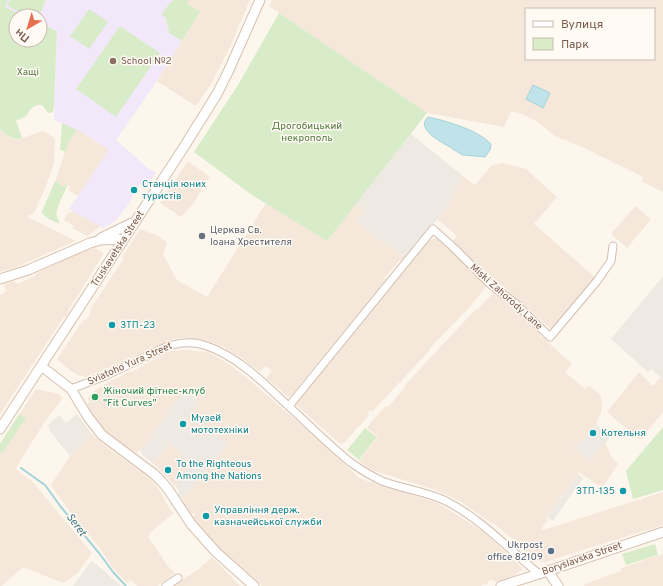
<svg xmlns="http://www.w3.org/2000/svg" width="663" height="586" viewBox="0 0 663 586" font-family="Overpass,sans-serif">
  <rect width="100%" height="100%" fill="#fdf6ec"/>
  <!-- residential -->
  <path fill="#f5e8da" fill-rule="evenodd" d="M 189,0 L 250,0 L 231,45 L 221,65 L 211,84 L 196,106 L 157,81 L 200,12 L 187,3 Z
    M 272,0 L 663,0 L 663,192 L 641,181 L 643,177 L 580,146 L 555,136 L 536,121 L 519,113 L 511,111 L 504,127 L 427,113 L 279,13 L 269,6 ZM 526,9 L 654,9 L 654,59 L 526,59 Z
    M 77,129 L 109,150 L 78,196 L 68,190 L 70,187 L 67,185 L 67,183 L 64,187 L 55,181 L 68,143 Z
    M 0,131 L 12,139 L 17,140 L 43,131 L 48,133 L 53,137 L 55,140 L 54,164 L 46,186 L 36,209 L 32,215 L 30,214 L 28,217 L 76,241 L 14,268 L 0,272 Z
    M 188,161 L 210,177 L 193,204 L 181,217 L 160,203 Z
    M 502,163 L 526,169 L 557,197 L 534,224 L 597,279 L 552,330 L 452,242 L 457,236 L 437,219 L 448,206 L 462,175 L 475,185 L 491,166 Z
    M 266,203 L 327,241 L 356,203 L 365,211 L 357,221 L 388,246 L 389,245 L 406,258 L 399,261 L 384,278 L 386,279 L 381,286 L 290,397 L 288,397 L 266,378 L 272,371 L 266,366 L 260,372 L 236,354 L 235,355 L 224,347 L 204,340 L 182,338 L 173,339 L 99,372 L 86,377 L 77,375 L 65,366 L 57,359 L 84,319 L 86,320 L 90,314 L 91,308 L 124,258 L 122,257 L 140,229 L 156,235 L 167,242 L 163,254 L 177,280 L 207,297 Z
    M 635,206 L 651,219 L 627,248 L 611,234 Z
    M 73,211 L 101,226 L 87,236 L 72,228 L 74,226 L 64,220 L 67,214 Z
    M 437,238 L 462,260 L 486,285 L 485,288 L 469,308 L 429,349 L 430,350 L 403,379 L 402,379 L 401,383 L 398,383 L 398,384 L 372,412 L 370,410 L 368,412 L 369,415 L 343,444 L 339,443 L 295,404 L 416,257 L 414,256 L 426,241 Z
    M 95,248 L 102,252 L 103,254 L 101,258 L 68,311 L 69,312 L 65,317 L 64,317 L 0,414 L 0,295 L 6,292 L 4,285 L 14,281 L 18,284 L 36,275 L 35,274 L 49,267 L 84,251 Z
    M 492,293 L 501,297 L 531,323 L 541,334 L 540,335 L 572,364 L 565,372 L 585,389 L 589,385 L 601,396 L 602,403 L 601,413 L 596,424 L 582,442 L 576,445 L 589,461 L 605,442 L 611,456 L 618,464 L 603,487 L 593,482 L 579,472 L 546,518 L 548,520 L 540,531 L 663,492 L 663,525 L 545,562 L 541,562 L 537,561 L 525,550 L 495,524 L 493,524 L 458,500 L 433,489 L 374,471 L 370,469 L 359,461 L 378,437 L 367,428 L 373,420 L 386,406 L 388,407 L 405,387 L 404,386 L 476,309 L 477,310 L 487,299 L 490,298 Z
    M 186,350 L 207,352 L 212,354 L 230,365 L 247,378 L 322,443 L 355,474 L 359,478 L 370,482 L 426,499 L 441,505 L 465,520 L 485,533 L 517,563 L 522,568 L 522,570 L 515,575 L 494,582 L 493,579 L 488,581 L 488,583 L 480,586 L 262,586 L 237,565 L 210,540 L 210,539 L 192,518 L 195,514 L 193,513 L 191,515 L 187,510 L 182,499 L 228,444 L 204,437 L 184,421 L 198,401 L 184,391 L 141,451 L 139,450 L 137,453 L 121,443 L 108,434 L 100,426 L 92,415 L 89,408 L 87,404 L 90,402 L 88,399 L 88,397 L 97,389 L 109,382 L 130,371 L 132,372 L 168,351 Z
    M 639,372 L 653,386 L 660,378 L 663,380 L 663,412 L 640,440 L 607,412 Z
    M 36,389 L 59,394 L 63,398 L 46,420 L 15,469 L 31,480 L 72,529 L 92,553 L 77,574 L 63,583 L 23,567 L 2,586 L 0,586 L 0,444 Z
    M 91,433 L 103,444 L 149,478 L 157,487 L 165,499 L 164,500 L 173,513 L 174,513 L 151,532 L 148,537 L 168,566 L 175,573 L 158,586 L 137,586 L 131,580 L 127,583 L 113,568 L 101,550 L 68,509 L 51,485 L 68,459 Z
    M 169,444 L 182,453 L 189,466 L 176,487 L 166,476 L 153,463 Z
    M 663,554 L 663,586 L 584,586 L 585,584 L 621,571 L 621,568 Z
    M 212,557 L 240,586 L 173,586 L 199,569 Z"/>
  <!-- industrial -->
  <path fill="#efe9e4" d="M 411,134 L 462,175 L 448,206 L 406,258 L 389,245 L 388,246 L 357,221 L 365,211 L 356,203 Z
    M 663,276 L 663,380 L 651,369 L 648,372 L 611,339 Z
    M 184,390 L 198,402 L 184,422 L 204,437 L 210,430 L 228,444 L 182,499 L 178,494 L 179,492 L 176,487 L 189,466 L 182,453 L 169,444 L 153,463 L 143,456 L 141,451 Z
    M 77,414 L 91,433 L 70,456 L 50,431 L 48,425 L 59,415 L 66,423 Z
    M 596,424 L 611,436 L 589,461 L 574,448 L 576,445 L 582,442 Z
    M 578,474 L 583,478 L 553,521 L 547,517 Z
    M 91,561 L 96,564 L 121,586 L 73,586 Z"/>
  <!-- education -->
  <path fill="#f3e8fa" d="M 0,0 L 174,0 L 170,3 L 166,18 L 169,33 L 182,41 L 157,81 L 116,140 L 148,168 L 156,172 L 146,188 L 140,184 L 131,198 L 132,199 L 126,208 L 125,208 L 116,221 L 103,228 L 69,209 L 109,150 L 77,129 L 77,130 L 54,120 L 57,31 L 40,23 L 40,16 L 24,16 L 0,5 Z"/>
  <!-- green -->
  <path fill="#d8ecc9" d="M 0,0 L 8,0 L 5,7 L 24,16 L 16,16 L 16,40 L 40,40 L 40,23 L 57,31 L 54,107 L 53,112 L 48,113 L 42,105 C 29,104 31,114 23,118 C 21,119 19,120 16,120 L 22,138 C 12,141 8,136 0,130 Z
    M 10,0 L 46,0 L 39,16 L 29,16 L 7,6 Z
    M 174,0 L 189,0 L 187,3 L 200,12 L 182,41 L 169,33 L 166,18 L 161,15 L 170,3 Z
    M 89,9 L 108,22 L 89,49 L 70,36 Z
    M 279,13 L 427,113 L 327,241 L 252,195 L 194,152 L 238,85 Z
    M 120,26 L 160,53 L 116,117 L 76,89 Z
    M 62,123 L 77,130 L 68,143 L 66,152 L 60,150 Z
    M 55,181 L 64,187 L 66,183 L 67,186 L 59,204 L 56,214 L 60,224 C 54,221 43,218 42,211 Z
    M 19,414 L 26,418 L 2,453 L 0,452 L 0,444 Z
    M 663,427 L 663,490 L 633,499 L 626,471 Z
    M 365,428 L 377,437 L 359,460 L 347,450 Z
    M 655,544 L 658,555 L 626,565 L 622,554 Z"/>
  <!-- water -->
  <path fill="#bfe3e8" stroke="#a5d3da" d="M 533,85 L 550,93 L 543,108 L 526,99 Z
    M 428,117 C 447,121 478,130 491,144 L 490,150 L 485,157 C 478,156 470,156 463,155 C 459,153 454,150 450,147 C 441,142 415,129 428,117 Z"/>
  <g fill="none" stroke-linecap="round" stroke-linejoin="round">
    <!-- stream -->
    <path stroke="#a5d3da" stroke-width="2" d="M 21,468 L 45,485 L 61,507 L 99,553 L 113,572 L 126,586"/>
    <defs>
      <path id="street" d="M 71,389 L 105,376 L 168,346 C 180,343 191,341 204,345 C 235,355 260,379 283,401 C 305,421 327,443 350,462 C 360,469 371,476 382,481 C 403,489 425,491 446,501 C 481,519 509,549 539,574
        M 289,406 L 433,229 L 454,248 L 491,285 L 515,303 L 550,337 L 597,281 L 611,261 L 613,246
        M 166,586 L 178,578"/>
      <path id="secondary" d="M 101,238 L 136,221
        M 0,279 L 28,270 L 90,243 L 101,240 L 124,239
        M 41,366 L 71,389 L 88,417 L 102,435 L 154,474 L 162,482 L 168,489 L 191,524 L 216,552 L 254,586
        M 0,429 L 182,150 L 217,94 L 228,72 L 260,0
        M 548,571 L 558,586
        M 501,586 L 548,571 L 663,532"/>
    </defs>
    <!-- street casing -->
    <use href="#street" stroke="#d1beb0" stroke-width="9"/>
    <!-- secondary casing -->
    <use href="#secondary" stroke="#d6c0b0" stroke-width="11"/>
    <!-- street -->
    <use href="#street" stroke="#fff" stroke-width="7"/>
    <!-- secondary -->
    <use href="#secondary" stroke="#fff" stroke-width="9"/>
  </g>
  <!-- markers -->
  <circle fill="#8d6e63" stroke="#fffaf3" stroke-width="1.5" cx="113" cy="61" r="4"/>
  <g fill="#0f9aa8" stroke="#fffaf3" stroke-width="1.5">
    <circle cx="134" cy="190" r="4"/>
    <circle cx="112" cy="325" r="4"/>
    <circle cx="183" cy="424" r="4"/>
    <circle cx="593" cy="433" r="4"/>
    <circle cx="168" cy="470" r="4"/>
    <circle cx="623" cy="491" r="4"/>
    <circle cx="206" cy="516" r="4"/>
  </g>
  <circle fill="#6b7280" stroke="#fffaf3" stroke-width="1.5" cx="202" cy="236" r="4"/>
  <circle fill="#2e9e5b" stroke="#fffaf3" stroke-width="1.5" cx="95" cy="397" r="4"/>
  <circle fill="#5c6f8a" stroke="#fffaf3" stroke-width="1.5" cx="551" cy="551" r="4"/>
  <g text-anchor="middle" dominant-baseline="central" stroke-width="3" stroke-linejoin="round" paint-order="stroke">
    <!-- education labels -->
    <g font-size="10" fill="#785e54" stroke="#fffaf3" text-anchor="start">
      <text x="121" y="61">School №2</text>
    </g>
    <!-- park labels -->
    <g font-size="10" fill="#537a41" stroke="#fffaf3">
      <text x="28" y="72">Хащі</text>
      <text x="307" y="126">Дрогобицький<tspan x="307" dy="12">некрополь</tspan></text>
    </g>
    <!-- culture labels -->
    <g font-size="10" fill="#0d838f" stroke="#fffaf3" text-anchor="start">
      <text x="142" y="184">Станція юних<tspan x="142" dy="12">туристів</tspan></text>
      <text x="120" y="325">ЗТП-23</text>
      <text x="191" y="418">Музей<tspan x="191" dy="12">мототехніки</tspan></text>
      <text x="601" y="433">Котельня</text>
      <text x="176" y="464">To the Righteous<tspan x="176" dy="12">Among the Nations</tspan></text>
      <text x="615" y="491" text-anchor="end">ЗТП-135</text>
      <text x="214" y="510">Управління держ.<tspan x="214" dy="12">казначейської служби</tspan></text>
    </g>
    <!-- worship labels -->
    <g font-size="10" fill="#5b616d" stroke="#fffaf3" text-anchor="start">
      <text x="210" y="230">Церква Св.<tspan x="210" dy="12">Іоана Хрестителя</tspan></text>
    </g>
    <!-- street labels -->
    <g font-size="10" fill="#7a5c4d" stroke="#fffaf3">
      <text transform="translate(118 249) rotate(-57)">Truskavetska Street</text>
      <text transform="translate(506 297) rotate(42)">Miski Zahorody Lane</text>
      <text transform="translate(130 364) rotate(-24)">Sviatoho Yura Street</text>
      <text transform="translate(582 559) rotate(-19)">Boryslavska Street</text>
    </g>
    <!-- leisure labels -->
    <g font-size="10" fill="#27864d" stroke="#fffaf3" text-anchor="start">
      <text x="103" y="391">Жіночий фітнес-клуб<tspan x="103" dy="12">"Fit Curves"</tspan></text>
    </g>
    <!-- service labels -->
    <g font-size="10" fill="#4e5e75" stroke="#fffaf3" text-anchor="end">
      <text x="543" y="545">Ukrpost<tspan x="543" dy="12">office 82109</tspan></text>
    </g>
    <!-- water labels -->
    <g font-size="11" font-style="italic" fill="#437c86" stroke="#fffaf3">
      <text transform="translate(76 525) rotate(53)">Seret</text>
    </g>
  </g>
  <!-- legend -->
  <rect x="525" y="8" width="130" height="52" fill="#fffaf3" stroke="#cabbb1"/>
  <rect x="533" y="21" width="20" height="6" fill="#ffffff" stroke="#cabbb1"/>
  <text x="561" y="28" font-size="12" fill="#7a5c4d">Вулиця</text>
  <rect x="533" y="38" width="20" height="12" fill="#d8ecc9" stroke="#cabbb1"/>
  <text x="561" y="48" font-size="12" fill="#7a5c4d">Парк</text>
  <!-- north arrow -->
  <g transform="translate(28 28) rotate(218)"><circle r="19" fill="#fffaf3" stroke="#cabbb1"/>
  <path d="M0-3L7 15L0 10L-7 15Z" fill="#e76f51"/>
  <text y="-6" font-size="11" font-weight="bold" text-anchor="middle" fill="#7a5c4d">Пн</text>
  </g>
</svg>
